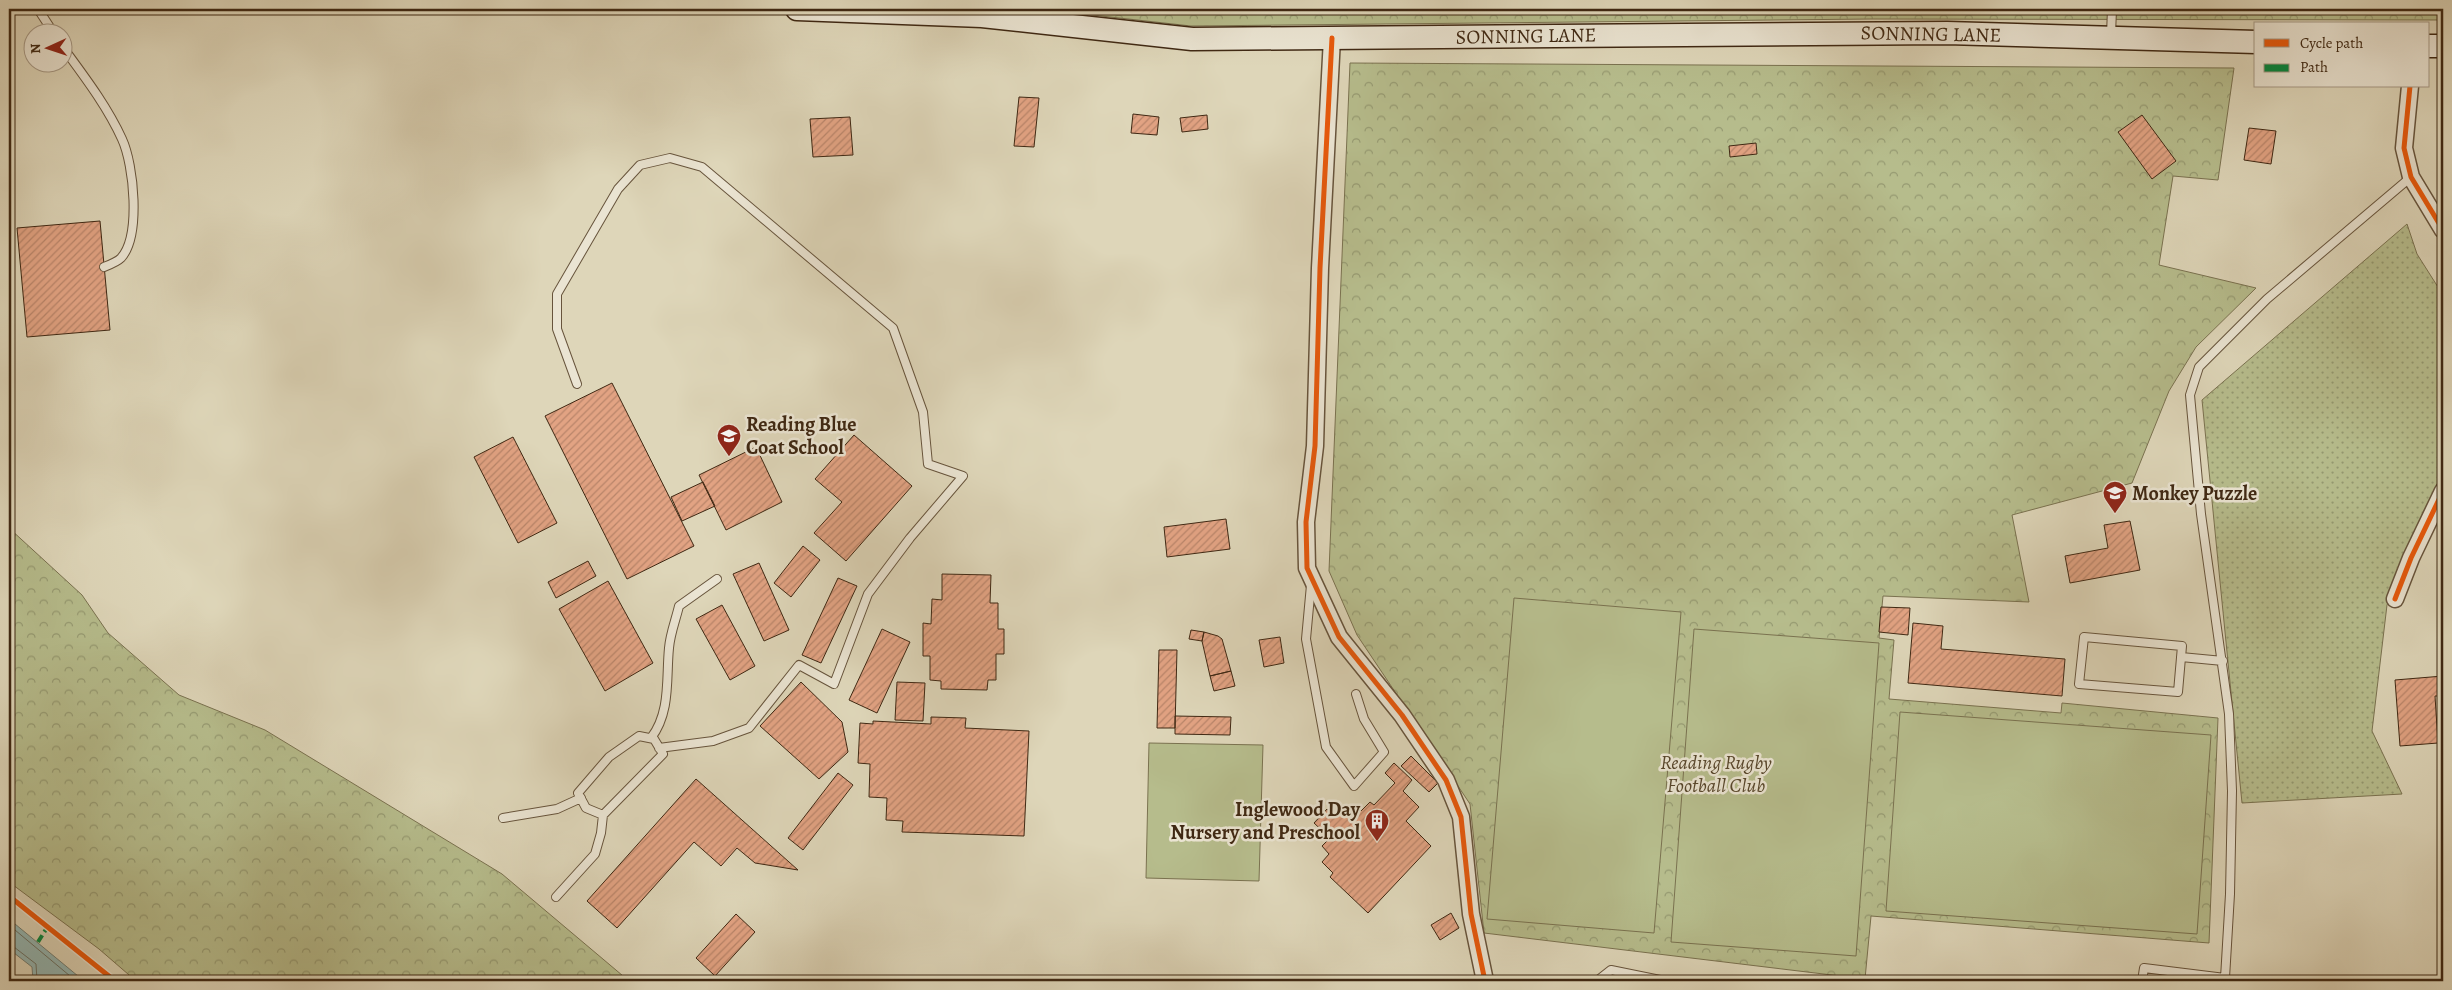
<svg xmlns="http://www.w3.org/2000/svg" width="2452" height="990" viewBox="0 0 2452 990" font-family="Alegreya,serif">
  <defs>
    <pattern id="grass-dots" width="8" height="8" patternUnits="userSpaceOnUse" patternTransform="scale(1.25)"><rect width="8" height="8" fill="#b6bc8c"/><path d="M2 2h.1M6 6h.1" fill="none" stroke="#959971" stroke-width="1.8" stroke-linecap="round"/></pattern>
    <pattern id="forest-crowns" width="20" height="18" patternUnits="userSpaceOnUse" patternTransform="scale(1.25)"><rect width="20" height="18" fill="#b6bc8c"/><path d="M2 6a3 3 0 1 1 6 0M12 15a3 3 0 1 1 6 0" fill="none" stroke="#959971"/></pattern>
    <pattern id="building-hatch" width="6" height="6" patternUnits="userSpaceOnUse" patternTransform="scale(1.25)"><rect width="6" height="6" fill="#e2a383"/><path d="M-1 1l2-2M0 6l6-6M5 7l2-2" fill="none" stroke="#b9856a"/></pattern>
  </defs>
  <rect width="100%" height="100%" fill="#ded6b9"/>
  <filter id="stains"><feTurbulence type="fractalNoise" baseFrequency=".004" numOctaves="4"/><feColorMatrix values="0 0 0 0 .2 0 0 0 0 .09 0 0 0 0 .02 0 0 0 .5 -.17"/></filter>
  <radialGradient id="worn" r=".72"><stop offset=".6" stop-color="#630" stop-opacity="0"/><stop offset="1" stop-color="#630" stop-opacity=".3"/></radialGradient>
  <!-- grass -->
  <path fill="url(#grass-dots)" stroke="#7a7250" d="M 2407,224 L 2417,254 L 2443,295 L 2443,482 L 2387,605 L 2372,731 L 2402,794 L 2242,803 L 2202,400 Z"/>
  <!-- forest -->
  <path fill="url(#forest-crowns)" stroke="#7a7250" d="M 1039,9 L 2443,9 L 2443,20 L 1872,19 L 1191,26 Z
    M 1350,63 L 2234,68 L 2218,180 L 2173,176 L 2159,265 L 2256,288 L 2196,347 L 2169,391 L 2132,483 L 2012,515 L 2029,602 L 1883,596 L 1879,638 L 1894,640 L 1889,699 L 2061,713 L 2062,703 L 2218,718 L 2209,943 L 1871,916 L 1865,979 L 1484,933 L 1470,804 L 1357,635 L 1329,571 Z
    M 9,528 L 82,595 L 108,633 L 179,695 L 265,730 L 502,874 L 629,981 L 136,981 L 99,949 L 9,882 L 9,636 L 11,631 L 9,630 Z"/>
  <!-- pitch -->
  <path fill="#b6bc8c" stroke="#7a7250" d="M 1514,598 L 1681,612 L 1654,933 L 1487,919 Z
    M 1694,629 L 1879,643 L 1856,956 L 1671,942 Z
    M 1900,712 L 2211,735 L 2197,934 L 1886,911 Z
    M 1149,743 L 1263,745 L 1259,881 L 1146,878 Z"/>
  <!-- water -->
  <path fill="#94b8b5" stroke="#727e74" d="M 9,919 L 84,981 L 33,981 L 32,967 L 9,949 Z"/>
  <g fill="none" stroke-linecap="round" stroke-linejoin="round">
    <!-- shore -->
    <path stroke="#6a7064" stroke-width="1" d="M 9,925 L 76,981
      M 9,945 L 14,947 L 36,964 L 37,981"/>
  </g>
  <!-- building -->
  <path fill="url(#building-hatch)" stroke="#3f2813" d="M 1019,97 L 1039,98 L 1034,147 L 1014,146 Z
    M 1133,114 L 1159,117 L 1157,135 L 1131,133 Z
    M 1207,115 L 1208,129 L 1182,132 L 1180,118 Z
    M 2142,115 L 2176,161 L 2152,179 L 2118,132 Z
    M 850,117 L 853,155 L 813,157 L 810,119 Z
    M 2249,128 L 2276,131 L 2271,164 L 2244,160 Z
    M 1756,143 L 1757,154 L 1730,157 L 1729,146 Z
    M 100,221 L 110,330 L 27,337 L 17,228 Z
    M 612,383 L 694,546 L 627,579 L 545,416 Z
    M 854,435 L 912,486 L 846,561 L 814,533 L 842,502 L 815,479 Z
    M 513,437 L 557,523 L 518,543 L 474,457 Z
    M 756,447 L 782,502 L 726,530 L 699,475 Z
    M 703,482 L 715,506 L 682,521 L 671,497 Z
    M 1226,519 L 1230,549 L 1167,557 L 1164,527 Z
    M 2130,521 L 2140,570 L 2070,583 L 2065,556 L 2108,548 L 2104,525 Z
    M 803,546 L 820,560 L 791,597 L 774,583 Z
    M 588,561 L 596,576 L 556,598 L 548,582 Z
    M 759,563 L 789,630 L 764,641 L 733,574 Z
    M 942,574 L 991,575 L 990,603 L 998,603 L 998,629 L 1004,629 L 1004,654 L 996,654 L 996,680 L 988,680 L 987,690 L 941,689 L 941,681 L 930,680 L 930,656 L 923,656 L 923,623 L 931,624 L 932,599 L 942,600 Z
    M 838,578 L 857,586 L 821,663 L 802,655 Z
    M 608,581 L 653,663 L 605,691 L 559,609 Z
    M 722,605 L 755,666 L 730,680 L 696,619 Z
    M 1881,607 L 1910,608 L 1908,635 L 1879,632 Z
    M 1913,623 L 1943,626 L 1941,649 L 2065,659 L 2062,696 L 1908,683 Z
    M 882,629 L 910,642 L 877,713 L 849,700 Z
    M 1191,630 L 1204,632 L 1202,641 L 1189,639 Z
    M 1204,632 L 1218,636 L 1222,639 L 1231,671 L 1210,676 L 1202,641 Z
    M 1280,637 L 1284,663 L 1264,667 L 1259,640 Z
    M 1159,650 L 1177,650 L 1175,728 L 1157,728 Z
    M 1231,671 L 1235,686 L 1214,691 L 1210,676 Z
    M 2443,676 L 2443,696 L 2435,696 L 2438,743 L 2400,746 L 2395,680 Z
    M 801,682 L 842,722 L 848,752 L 819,779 L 760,726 Z
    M 897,682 L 925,683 L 923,721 L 895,720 Z
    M 1175,716 L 1231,717 L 1230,735 L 1175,734 Z
    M 931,717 L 966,718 L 965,728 L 1029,731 L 1024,836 L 902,832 L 903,821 L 886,820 L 887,798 L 869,797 L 870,764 L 858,763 L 860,723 L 873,724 L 873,721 L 931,724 Z
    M 1411,756 L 1438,783 L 1429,792 L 1401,766 Z
    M 1394,763 L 1412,780 L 1403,791 L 1419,807 L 1406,821 L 1431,846 L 1368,913 L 1330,877 L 1333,873 L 1322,862 L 1329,854 L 1322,846 L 1330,838 L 1314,823 L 1327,809 L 1335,816 L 1343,807 L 1350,814 L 1357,807 L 1361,811 L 1370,802 L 1374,805 L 1395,783 L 1385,773 Z
    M 838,773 L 853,785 L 803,850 L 788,838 Z
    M 696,779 L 798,870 L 755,863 L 737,848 L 721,866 L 694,842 L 617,928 L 587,901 Z
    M 1451,913 L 1459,928 L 1440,940 L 1431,925 Z
    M 736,914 L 755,932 L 715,976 L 696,958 Z"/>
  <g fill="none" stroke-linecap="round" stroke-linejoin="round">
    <defs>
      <path id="service" d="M 38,9 L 53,32
        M 2111,35 L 2112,9
        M 62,46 C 84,76 107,106 122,139 C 134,165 141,236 121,258 C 117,262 109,265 104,267
        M 577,384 L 557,329 L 557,294 L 618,189 L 640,165 L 670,158 L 702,167 L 893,328 L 923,412 L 928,464 L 963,476 L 910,538 L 868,594 L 834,684 L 799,665 L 749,728 L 713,741 L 659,748
        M 1311,585 L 1306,639 L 1326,747 L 1354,786 L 1384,752 L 1364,719 L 1356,694
        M 2084,637 L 2182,646 L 2178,692 L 2079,684 Z
        M 2181,657 L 2223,661
        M 639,736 L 654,739 L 663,754 L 603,815 L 586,808 L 578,793 L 609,757 Z
        M 651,738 C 671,712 666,678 669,648 C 670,634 676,619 679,606 L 717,579
        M 503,818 L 557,809 L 581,798
        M 556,897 L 595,854 L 601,833 L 603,815
        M 2225,978 L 2230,894 L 2232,791 L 2229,714 L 2201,514 L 2190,395 L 2199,367 L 2267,299 L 2411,177
        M 1597,981 L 1611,970 L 1665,981
        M 2142,981 L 2144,968 L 2225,978 L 2225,981"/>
      <path id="minor" d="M 1332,38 L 1320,268 L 1315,446 L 1306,522 L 1307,568 L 1339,637 L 1402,715 L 1446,780 L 1461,817 L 1471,914 L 1485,981
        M 2410,86 L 2404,148 L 2411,177 L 2443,230
        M 2395,599 L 2411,558 L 2443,491"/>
      <path id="secondary" d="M 797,9 L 982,16 L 1192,39 L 1947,33 L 2256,42
        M 2428,46 L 2443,46"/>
    </defs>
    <!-- service casing -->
    <use href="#service" stroke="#67543c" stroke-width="10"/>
    <!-- minor casing -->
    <use href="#minor" stroke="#67543c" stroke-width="19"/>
    <!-- secondary casing -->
    <use href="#secondary" stroke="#3f2813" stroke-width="25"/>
    <!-- service -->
    <use href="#service" stroke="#eae4d2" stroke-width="8"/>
    <!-- minor -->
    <use href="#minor" stroke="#eae4d2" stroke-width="16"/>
    <!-- secondary -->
    <use href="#secondary" stroke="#eae4d2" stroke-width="22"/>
    <!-- quiet -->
    <path stroke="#00873e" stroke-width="4" stroke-dasharray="8 4" stroke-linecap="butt" d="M 38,942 L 48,926"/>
    <defs>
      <path id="cycleway" d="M 1332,38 L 1320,268 L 1315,446 L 1306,522 L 1307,568 L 1339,637 L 1402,715 L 1446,780 L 1461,817 L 1471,914 L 1485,981
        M 2410,86 L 2404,148 L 2411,177 L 2443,230
        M 2395,599 L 2411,558 L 2443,491
        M 9,896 L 115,981"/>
    </defs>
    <!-- cycleway casing -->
    <use href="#cycleway" stroke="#eae4d2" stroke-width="8"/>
    <!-- cycleway -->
    <use href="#cycleway" stroke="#e8590c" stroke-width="5"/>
  </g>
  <!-- icons -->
  <defs>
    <symbol id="school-pin" viewBox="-11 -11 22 30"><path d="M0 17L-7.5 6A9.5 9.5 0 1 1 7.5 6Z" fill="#8f2418" stroke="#eae4d2"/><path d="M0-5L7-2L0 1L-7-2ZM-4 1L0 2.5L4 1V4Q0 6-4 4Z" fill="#fff"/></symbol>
    <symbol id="building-pin" viewBox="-11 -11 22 30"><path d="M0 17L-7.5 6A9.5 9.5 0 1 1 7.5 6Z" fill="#8f2418" stroke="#eae4d2"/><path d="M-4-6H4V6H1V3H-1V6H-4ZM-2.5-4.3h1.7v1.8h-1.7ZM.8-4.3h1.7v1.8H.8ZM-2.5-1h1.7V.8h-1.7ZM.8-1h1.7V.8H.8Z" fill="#fff"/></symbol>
  </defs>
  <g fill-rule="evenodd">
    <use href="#school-pin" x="715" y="422" width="28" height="38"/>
    <use href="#school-pin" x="2101" y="479" width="28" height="38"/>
    <use href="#building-pin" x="1363" y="807" width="28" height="38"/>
  </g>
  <g text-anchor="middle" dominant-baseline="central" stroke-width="5" stroke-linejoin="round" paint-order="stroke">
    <!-- street labels -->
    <g font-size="20" fill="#3f2813" stroke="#eae4d2">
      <text transform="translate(1931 34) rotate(1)">SONNING LANE</text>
      <text transform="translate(1526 36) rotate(-1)">SONNING LANE</text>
    </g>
    <!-- poi labels -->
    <g font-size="20" font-weight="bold" fill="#3f2813" stroke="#eae4d2" text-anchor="start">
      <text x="746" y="424">Reading Blue<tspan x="746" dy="23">Coat School</tspan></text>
      <text x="2132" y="493">Monkey Puzzle</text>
      <text x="1360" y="809" text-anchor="end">Inglewood Day<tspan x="1360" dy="23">Nursery and Preschool</tspan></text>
    </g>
    <!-- park labels -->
    <g font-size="20" font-style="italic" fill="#57462b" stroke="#eae4d2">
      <text x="1716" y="762">Reading Rugby<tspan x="1716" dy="23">Football Club</tspan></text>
    </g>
  </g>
  <!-- margin -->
  <rect width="2452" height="990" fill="none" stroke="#ded6b9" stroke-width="30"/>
  <rect x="10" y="10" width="2432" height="970" fill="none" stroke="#3f2813" stroke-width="2.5"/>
  <rect x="15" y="15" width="2422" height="960" fill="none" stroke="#3f2813"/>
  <!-- legend -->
  <rect x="2254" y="22" width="175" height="65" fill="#eae4d2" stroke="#a69986"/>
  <rect x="2264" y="39" width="25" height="8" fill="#e8590c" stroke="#a69986"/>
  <text x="2300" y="48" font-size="15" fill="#3f2813">Cycle path</text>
  <rect x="2264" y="64" width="25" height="8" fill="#00873e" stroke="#a69986"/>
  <text x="2300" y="72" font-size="15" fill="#3f2813">Path</text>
  <!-- north arrow -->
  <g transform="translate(48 48) rotate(267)"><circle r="24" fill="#eae4d2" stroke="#a69986"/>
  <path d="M0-4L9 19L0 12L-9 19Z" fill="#8f2418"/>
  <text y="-8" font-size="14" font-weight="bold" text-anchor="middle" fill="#3f2813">N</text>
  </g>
  <rect width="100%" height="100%" filter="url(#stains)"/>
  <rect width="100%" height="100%" fill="url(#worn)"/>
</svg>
